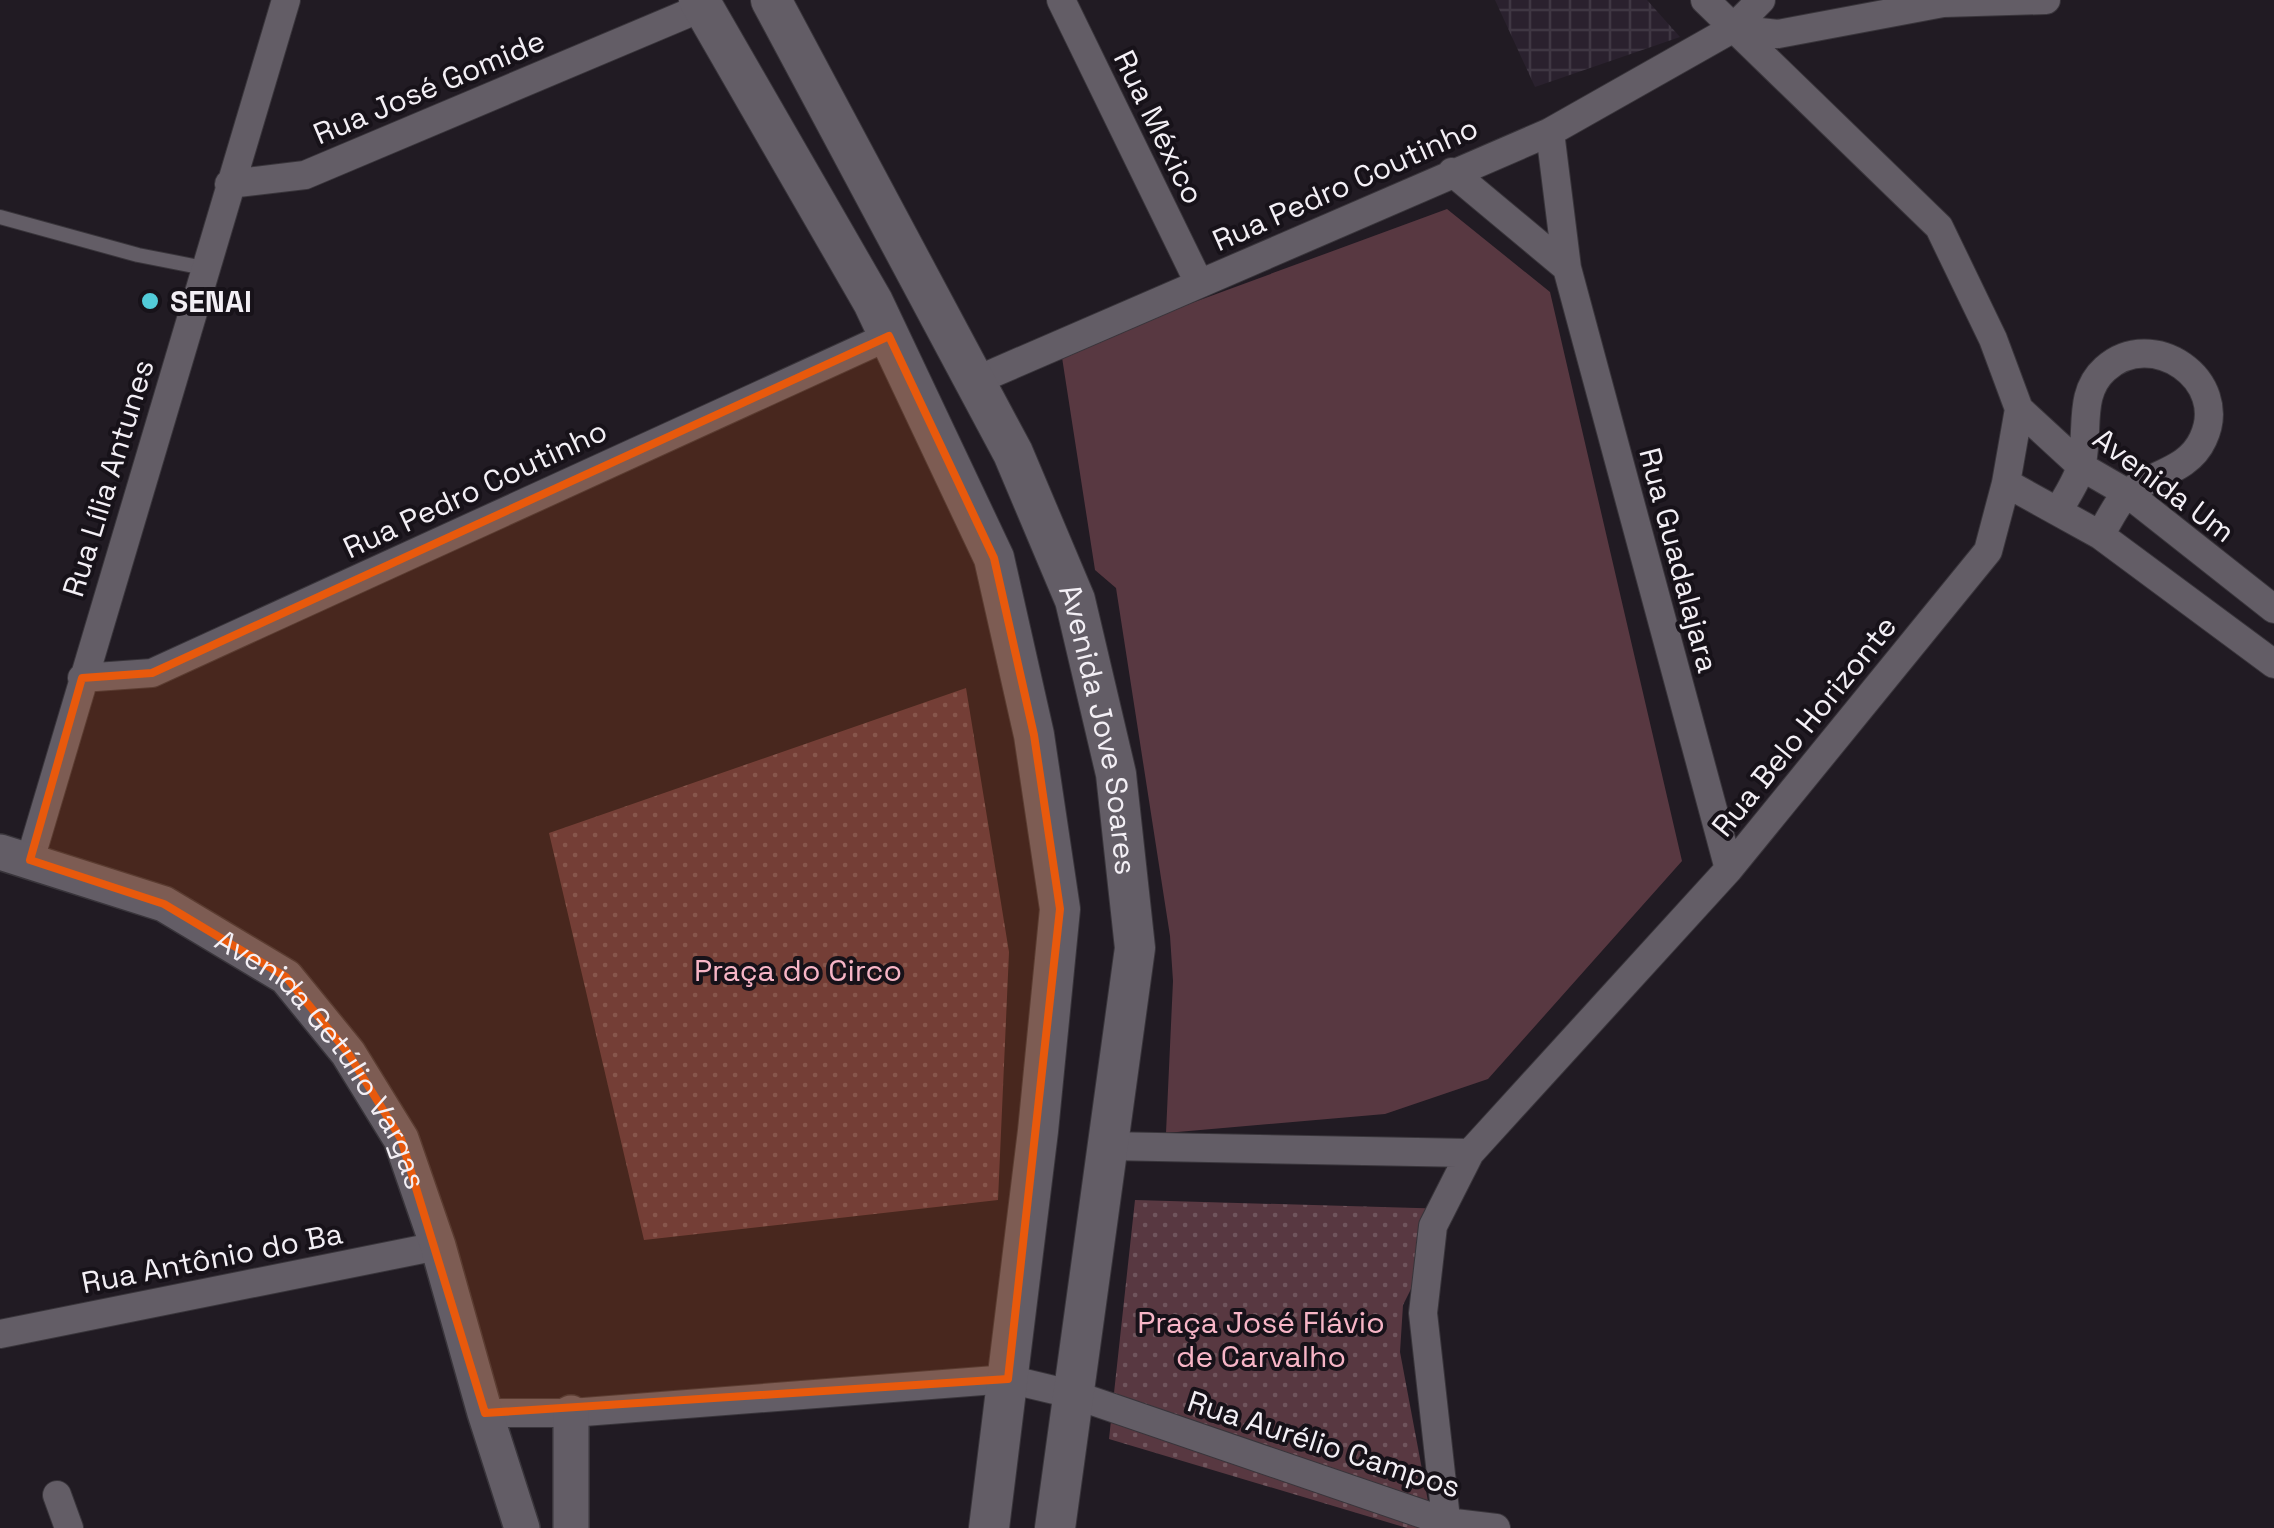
<svg xmlns="http://www.w3.org/2000/svg" width="2274" height="1528" viewBox="0 0 2274 1528" font-family="'Space Grotesk',sans-serif">
  <defs>
    <pattern id="industrial-grid" width="8" height="8" patternUnits="userSpaceOnUse" patternTransform="scale(2.5)"><rect width="8" height="8" fill="#2a212e"/><path d="M0 4h8M4 0v8" fill="none" stroke="#3f3743"/></pattern>
    <pattern id="grass-dots" width="8" height="8" patternUnits="userSpaceOnUse" patternTransform="scale(2.5)"><rect width="8" height="8" fill="#583841"/><path d="M2 2h.1M6 6h.1" fill="none" stroke="#70555d" stroke-width="1.8" stroke-linecap="round"/></pattern>
  </defs>
  <rect width="100%" height="100%" fill="#211b23"/>
  <!-- industrial -->
  <path fill="url(#industrial-grid)" d="M 1495,0 L 1647,0 L 1680,37 L 1535,87 Z"/>
  <!-- grass -->
  <path fill="url(#grass-dots)" d="M 966,688 L 1009,952 L 998,1200 L 644,1240 L 549,833 Z
    M 1135,1200 L 1451,1209 L 1403,1305 L 1400,1352 L 1433,1528 L 1407,1528 L 1109,1439 Z"/>
  <!-- garden -->
  <path fill="#583841" d="M 1447,209 L 1550,292 L 1682,861 L 1488,1079 L 1385,1114 L 1166,1133 L 1173,981 L 1170,936 L 1116,588 L 1095,570 L 1061,351 Z"/>
  <g fill="none" stroke-linecap="round" stroke-linejoin="round">
    <defs>
      <path id="service" d="M 0,217 L 138,255 L 204,268"/>
      <path id="minor" d="M 1061,0 L 1199,283
        M 1732,29 L 1778,34 L 1943,3 L 2046,0
        M 1550,132 L 1567,268 L 1729,869
        M 1452,172 L 1567,268
        M 229,184 L 305,175 L 703,7
        M 975,381 L 1550,132 L 1732,29 L 1761,0
        M 2019,409 L 2082,467 L 2127,493 L 2274,609
        M 2006,483 L 2100,535 L 2274,664
        M 2059,510 C 2067,495 2079,478 2082,462 C 2089,430 2078,393 2105,369 C 2152,326 2231,380 2203,439 C 2189,470 2155,473 2130,491 C 2118,500 2109,521 2100,535
        M 82,678 L 152,673 L 889,336
        M 30,860 L 286,0
        M 1107,1146 L 1470,1153
        M 0,1334 L 438,1246
        M 485,1413 L 571,1413 L 1008,1379 L 1075,1395 L 1446,1522 L 1496,1528
        M 57,1495 L 69,1528
        M 1447,1528 L 1423,1313 L 1433,1226 L 1470,1153 L 1729,869 L 1988,551 L 2006,483 L 2019,409 L 1993,339 L 1939,227 L 1705,0"/>
      <g id="tertiary">
        <path id="s1" d="M 0,852 L 164,904 L 286,977 L 348,1053 L 401,1139 L 438,1246 L 485,1413 L 522,1528"/>
        <path d="M 571,1413 L 571,1528"/>
      </g>
      <g id="secondary">
        <path d="M 699,0 L 873,302 L 994,558 L 1034,735 L 1060,909 L 1038,1131 L 989,1528"/>
        <path id="s2" d="M 771,0 L 1013,453 L 1075,600 L 1116,774 L 1135,948 L 1055,1528"/>
      </g>
    </defs>
    <!-- service casing -->
    <use href="#service" stroke="#39353b" stroke-width="16"/>
    <!-- minor casing -->
    <use href="#minor" stroke="#39353b" stroke-width="30"/>
    <!-- tertiary casing -->
    <use href="#tertiary" stroke="#39353b" stroke-width="38"/>
    <!-- secondary casing -->
    <use href="#secondary" stroke="#39353b" stroke-width="42"/>
    <!-- service -->
    <use href="#service" stroke="#635d66" stroke-width="14"/>
    <!-- minor -->
    <use href="#minor" stroke="#635d66" stroke-width="28"/>
    <!-- tertiary -->
    <use href="#tertiary" stroke="#635d66" stroke-width="35"/>
    <!-- secondary -->
    <use href="#secondary" stroke="#635d66" stroke-width="40"/>
  </g>
  <!-- marked area -->
  <path fill="#e8590c" fill-opacity="0.2" stroke="#e8590c" stroke-width="8" stroke-linejoin="round" d="M 889,336 L 994,558 L 1034,735 L 1060,909 L 1008,1379 L 485,1413 L 401,1139 L 348,1053 L 286,977 L 164,904 L 30,860 L 82,678 L 152,673 Z"/>
  <!-- markers -->
  <circle fill="#52cbd8" stroke="#171219" stroke-width="4" cx="150" cy="301" r="10"/>
  <g text-anchor="middle" dominant-baseline="central" stroke-width="8" stroke-linejoin="round" paint-order="stroke">
    <!-- street labels -->
    <g font-size="30" fill="#f3eff5" stroke="#171219">
      <text transform="translate(429 87) rotate(-23)">Rua José Gomide</text>
      <text transform="translate(1159 127) rotate(64)">Rua México</text>
      <text transform="translate(1345 184) rotate(-24)">Rua Pedro Coutinho</text>
      <text transform="translate(108 478) rotate(-73)">Rua Lília Antunes</text>
      <text transform="translate(2164 485) rotate(37)">Avenida Um</text>
      <text transform="translate(475 489) rotate(-25)">Rua Pedro Coutinho</text>
      <text transform="translate(1679 560) rotate(75)">Rua Guadalajara</text>
      <text transform="translate(1804 726) rotate(-51)">Rua Belo Horizonte</text>
      <text stroke="none"><textPath href="#s2" startOffset="805">Avenida Jove Soares</textPath></text>
      <text stroke="none"><textPath href="#s1" startOffset="400">Avenida Getúlio Vargas</textPath></text>
      <text transform="translate(212 1258) rotate(-11)">Rua Antônio do Ba</text>
      <text transform="translate(1324 1444) rotate(18)">Rua Aurélio Campos</text>
    </g>
    <!-- poi labels -->
    <g font-size="30" font-weight="bold" fill="#f3eff5" stroke="#171219" text-anchor="start">
      <text x="170" y="301">SENAI</text>
    </g>
    <!-- park labels -->
    <g font-size="30" fill="#f7b5c6" stroke="#171219">
      <text x="798" y="970">Praça do Circo</text>
      <text x="1261" y="1322">Praça José Flávio<tspan x="1261" dy="34">de Carvalho</tspan></text>
    </g>
  </g>
</svg>
